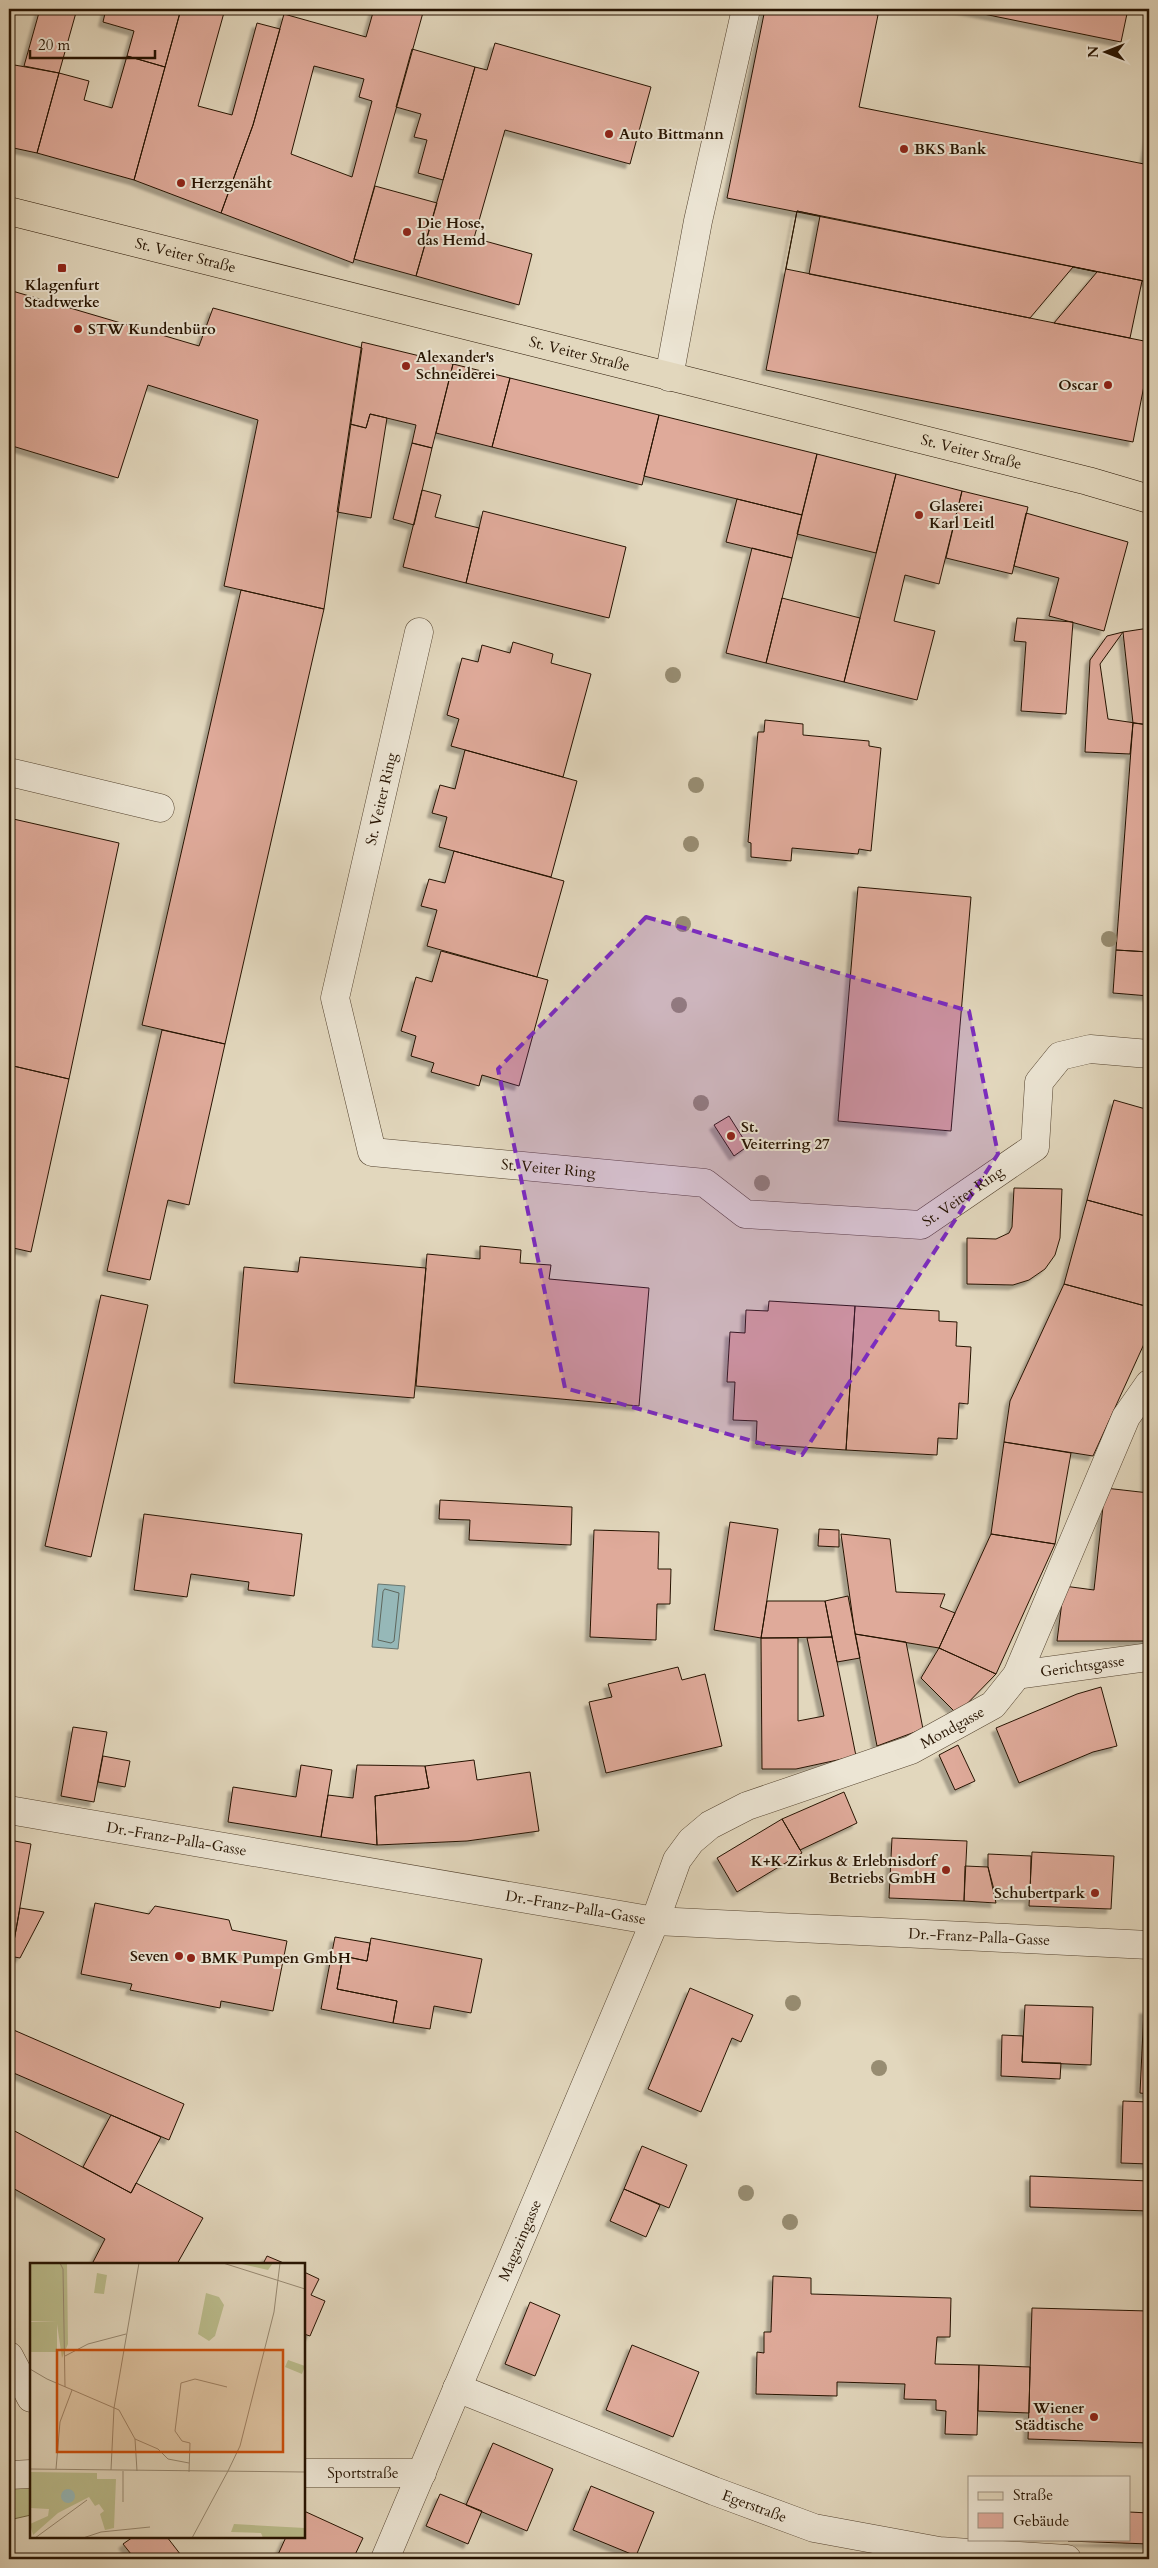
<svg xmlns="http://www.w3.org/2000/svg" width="1158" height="2568" viewBox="0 0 1158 2568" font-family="Cardo,serif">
  <defs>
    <filter id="shadow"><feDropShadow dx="-4.5" dy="4.5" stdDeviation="1" flood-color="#0004"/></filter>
  </defs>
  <rect width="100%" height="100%" fill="#e2d7bd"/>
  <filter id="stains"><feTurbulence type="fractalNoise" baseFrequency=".004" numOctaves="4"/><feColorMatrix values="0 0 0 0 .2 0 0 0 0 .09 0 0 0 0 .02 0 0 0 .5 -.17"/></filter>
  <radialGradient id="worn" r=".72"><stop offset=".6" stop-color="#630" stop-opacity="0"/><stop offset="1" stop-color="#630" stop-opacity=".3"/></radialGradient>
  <!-- green -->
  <path fill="#babc8c" stroke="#706846" d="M 9,2472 L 31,2480 L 31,2515 L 9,2520 Z"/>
  <!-- water -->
  <path fill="#96b8b8" stroke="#69766f" d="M 378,1584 L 405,1586 L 398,1649 L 372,1647 Z"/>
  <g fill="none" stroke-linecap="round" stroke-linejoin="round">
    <!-- shore -->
    <path stroke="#5e665c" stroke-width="1" d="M 385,1589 L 399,1593 L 394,1641 L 391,1643 L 378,1640 L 383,1592 Z"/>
  </g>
  <!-- building -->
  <path fill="#dfaa9a" stroke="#261301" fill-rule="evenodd" filter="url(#shadow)" d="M 40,9 L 77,9 L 59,73 L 24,66 Z
    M 106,9 L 181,9 L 165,67 L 127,56 L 134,31 L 103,22 Z
    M 181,9 L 225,9 L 198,106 L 232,115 L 257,23 L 280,29 L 253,125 L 221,213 L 134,180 Z
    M 374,9 L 424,9 L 353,263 L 221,213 L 253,125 L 284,14 L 366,37 ZM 314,66 L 364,79 L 359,97 L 372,101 L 352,177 L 291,154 Z
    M 765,9 L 848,9 L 878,15 L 859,107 L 1144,164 L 1149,135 L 1149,282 L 727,198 Z
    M 959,9 L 1128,9 L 1121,42 Z
    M 495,43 L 651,87 L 630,164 L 505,130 L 474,238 L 532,254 L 519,305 L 416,276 L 475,67 L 487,70 Z
    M 412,49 L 475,67 L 443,180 L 418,173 L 427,140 L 414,137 L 421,114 L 396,107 Z
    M 127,56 L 165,67 L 134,180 L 37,153 L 59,73 L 89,81 L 84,100 L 112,108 Z
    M 9,64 L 59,73 L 37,153 L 9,147 Z
    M 375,186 L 437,203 L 416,276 L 354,259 Z
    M 797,211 L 820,216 L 809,274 L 1030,318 L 1073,267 L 1097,272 L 1054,323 L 1130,338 L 1142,281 L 1149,282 L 1149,360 L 1133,442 L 766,370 Z
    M 797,211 L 1149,282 L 1149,342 L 786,269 Z
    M 9,290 L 199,346 L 213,308 L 362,348 L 324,609 L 224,586 L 258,420 L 148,385 L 118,478 L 9,445 Z
    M 362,342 L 453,364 L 432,448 L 412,443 L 416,425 L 370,414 L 366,428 L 350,424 Z
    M 453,364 L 510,378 L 492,447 L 436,433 Z
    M 510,378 L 659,415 L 642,485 L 492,447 Z
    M 370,414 L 387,418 L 371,518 L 337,512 L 350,424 L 366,428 Z
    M 659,415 L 817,454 L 802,515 L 644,476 Z
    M 412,443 L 432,448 L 414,525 L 393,519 Z
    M 817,454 L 896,474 L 876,553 L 797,534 Z
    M 896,474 L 962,491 L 939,584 L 905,575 L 894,621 L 935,631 L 917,700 L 844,682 Z
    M 422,490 L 441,495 L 435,517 L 479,528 L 466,583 L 403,567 Z
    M 962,491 L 1028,507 L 1012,574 L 946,558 Z
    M 737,499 L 802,515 L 792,558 L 726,542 Z
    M 483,511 L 626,547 L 609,618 L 466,583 Z
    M 1026,513 L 1128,542 L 1104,631 L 1049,616 L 1059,578 L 1014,566 Z
    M 752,548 L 792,558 L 766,663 L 726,653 Z
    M 241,590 L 324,609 L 225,1044 L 142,1025 Z
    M 782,598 L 860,618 L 844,682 L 766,663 Z
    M 1017,618 L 1073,622 L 1066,714 L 1021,711 L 1026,642 L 1014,641 Z
    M 1149,628 L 1149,725 L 1108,719 L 1100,664 L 1123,632 Z
    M 1123,632 L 1133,723 L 1130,754 L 1085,752 L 1090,660 L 1107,636 Z
    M 513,642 L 553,654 L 551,663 L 591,674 L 563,777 L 451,746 L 459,719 L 447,715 L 462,658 L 478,662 L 482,645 L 510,653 Z
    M 765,720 L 803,724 L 803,735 L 869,741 L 869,746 L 881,748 L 871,851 L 859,849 L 858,854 L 792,848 L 791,861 L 751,857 L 751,843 L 748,842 L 758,732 L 764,732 Z
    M 1133,723 L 1149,725 L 1149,952 L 1116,950 Z
    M 465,750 L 577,781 L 551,877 L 439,847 L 447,817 L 432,813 L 440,785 L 455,789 Z
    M 9,818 L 119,843 L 69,1079 L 9,1065 Z
    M 454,851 L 564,881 L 537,977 L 427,946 L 437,910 L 421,906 L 429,879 L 445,883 Z
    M 858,887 L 971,897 L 951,1131 L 838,1121 Z
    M 1116,950 L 1149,952 L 1149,996 L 1113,993 Z
    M 441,951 L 548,980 L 519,1086 L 482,1075 L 479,1086 L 431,1072 L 434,1063 L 411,1056 L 416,1036 L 401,1031 L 416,977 L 432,982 Z
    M 162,1030 L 225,1044 L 189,1205 L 168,1200 L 150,1280 L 107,1271 Z
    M 9,1065 L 69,1079 L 31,1252 L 9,1247 Z
    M 1114,1100 L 1149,1110 L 1149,1217 L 1087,1200 Z
    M 729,1116 L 748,1146 L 734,1156 L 714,1125 Z
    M 1014,1188 L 1062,1189 L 1060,1238 L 1055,1255 L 1045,1269 L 1029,1280 L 1013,1285 L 967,1284 L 967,1238 L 996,1239 L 1009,1233 L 1012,1227 Z
    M 1087,1200 L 1149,1217 L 1149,1307 L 1064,1284 Z
    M 480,1246 L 521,1250 L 520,1263 L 551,1265 L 549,1279 L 649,1288 L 639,1406 L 416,1386 L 427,1254 L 480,1259 Z
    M 300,1257 L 426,1268 L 414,1398 L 234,1383 L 244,1267 L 298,1272 Z
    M 1064,1284 L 1149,1307 L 1149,1333 L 1093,1456 L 1004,1442 L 1010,1401 Z
    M 101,1295 L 148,1305 L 91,1557 L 45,1546 Z
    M 769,1301 L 855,1306 L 846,1450 L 756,1444 L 757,1421 L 733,1420 L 735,1382 L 727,1382 L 730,1332 L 745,1333 L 746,1310 L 768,1311 Z
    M 855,1306 L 939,1311 L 939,1321 L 957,1322 L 956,1346 L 971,1347 L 968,1404 L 959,1403 L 957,1439 L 938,1438 L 937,1455 L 846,1450 Z
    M 1146,1407 L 1149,1407 L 1149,1493 L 1146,1493 Z
    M 1004,1442 L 1071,1453 L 1055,1544 L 991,1534 Z
    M 1105,1488 L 1149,1493 L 1149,1641 L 1057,1641 L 1064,1586 L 1094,1590 Z
    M 440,1500 L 572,1507 L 571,1545 L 469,1540 L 470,1520 L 439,1519 Z
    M 144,1514 L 302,1534 L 294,1596 L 248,1590 L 249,1582 L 191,1574 L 187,1597 L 134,1590 Z
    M 730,1522 L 778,1529 L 761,1638 L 714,1630 Z
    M 819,1529 L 839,1530 L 839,1547 L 818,1546 Z
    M 594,1530 L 659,1532 L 658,1569 L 671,1569 L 670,1604 L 657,1604 L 656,1640 L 590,1637 Z
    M 841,1534 L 890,1539 L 896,1592 L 945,1594 L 940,1607 L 955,1613 L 939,1648 L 855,1634 Z
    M 991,1534 L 1055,1544 L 996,1674 L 939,1648 Z
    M 848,1596 L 860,1658 L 837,1662 L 825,1601 Z
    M 767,1601 L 825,1601 L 832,1637 L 761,1638 Z
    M 855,1634 L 906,1642 L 923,1729 L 877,1746 Z
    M 832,1637 L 856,1756 L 796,1769 L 762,1769 L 761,1638 L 798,1638 L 798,1721 L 824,1716 L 807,1638 Z
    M 939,1648 L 996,1674 L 957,1714 L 921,1678 Z
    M 678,1667 L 682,1680 L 705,1674 L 722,1746 L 606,1773 L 589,1702 L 612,1697 L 608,1684 Z
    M 1101,1687 L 1117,1746 L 1093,1752 L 1019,1783 L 996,1728 L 1077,1694 Z
    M 73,1727 L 107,1732 L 94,1802 L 61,1796 Z
    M 958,1745 L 975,1781 L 955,1790 L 939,1755 Z
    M 103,1756 L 130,1761 L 125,1787 L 98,1782 Z
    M 474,1760 L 477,1780 L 530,1772 L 539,1831 L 467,1841 L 377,1845 L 375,1796 L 429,1788 L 425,1766 Z
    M 301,1765 L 332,1770 L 321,1837 L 228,1822 L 233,1787 L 296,1797 Z
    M 357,1765 L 425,1766 L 429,1788 L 375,1796 L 377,1845 L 321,1837 L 328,1795 L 353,1798 Z
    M 844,1792 L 857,1823 L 800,1850 L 782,1819 Z
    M 782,1819 L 802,1853 L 737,1892 L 717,1858 Z
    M 892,1838 L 967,1841 L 964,1901 L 889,1898 Z
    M 9,1840 L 31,1844 L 14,1941 L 9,1940 Z
    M 1032,1852 L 1114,1856 L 1111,1909 L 1029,1906 Z
    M 988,1854 L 1031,1856 L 1030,1898 L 996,1897 L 988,1867 Z
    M 965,1866 L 988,1867 L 996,1903 L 964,1901 Z
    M 95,1903 L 149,1914 L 155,1906 L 229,1920 L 232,1930 L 287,1941 L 273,2011 L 221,2001 L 220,2008 L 130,1990 L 132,1984 L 81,1974 Z
    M 20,1908 L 44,1912 L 20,1958 L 9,1956 L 9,1940 L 14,1941 Z
    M 335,1937 L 370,1943 L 367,1961 L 343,1956 L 337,1989 L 397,2001 L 393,2023 L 321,2009 Z
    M 371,1938 L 482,1959 L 471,2013 L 434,2006 L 430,2029 L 393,2023 L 397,2001 L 337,1989 L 343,1956 L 367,1961 Z
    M 690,1988 L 753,2015 L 741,2042 L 732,2038 L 701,2112 L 648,2089 Z
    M 1025,2005 L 1093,2007 L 1091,2065 L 1022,2062 Z
    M 1144,2009 L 1149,2010 L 1149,2094 L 1140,2093 Z
    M 9,2028 L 184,2104 L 169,2140 L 9,2071 Z
    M 1002,2035 L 1023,2036 L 1022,2062 L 1061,2063 L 1060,2079 L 1001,2076 Z
    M 1123,2101 L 1149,2102 L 1149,2164 L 1121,2163 Z
    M 111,2115 L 161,2137 L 131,2193 L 83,2167 Z
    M 9,2128 L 131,2193 L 136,2183 L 203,2218 L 177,2264 L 92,2264 L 105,2239 L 9,2186 Z
    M 642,2146 L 687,2165 L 669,2208 L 624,2189 Z
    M 1030,2176 L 1149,2181 L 1149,2211 L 1030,2207 Z
    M 624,2189 L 660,2205 L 646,2237 L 610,2221 Z
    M 267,2256 L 286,2264 L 263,2264 Z
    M 304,2272 L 319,2279 L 311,2295 L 325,2301 L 310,2336 L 304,2334 Z
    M 773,2276 L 811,2278 L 811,2294 L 951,2298 L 950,2337 L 937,2337 L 935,2364 L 979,2365 L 977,2435 L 945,2434 L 946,2411 L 936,2410 L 936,2400 L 904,2399 L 905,2384 L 837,2382 L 837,2396 L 756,2394 L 757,2352 L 764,2353 L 764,2332 L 771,2332 Z
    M 530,2302 L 560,2315 L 535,2376 L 505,2364 Z
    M 1032,2308 L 1149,2311 L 1149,2443 L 1028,2439 Z
    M 632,2345 L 699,2372 L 673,2437 L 606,2410 Z
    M 979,2365 L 1030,2367 L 1029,2413 L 978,2411 Z
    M 493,2443 L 553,2469 L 527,2531 L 466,2505 Z
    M 591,2486 L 654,2512 L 636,2556 L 573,2530 Z
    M 440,2494 L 482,2511 L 468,2544 L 426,2526 Z
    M 304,2511 L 363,2538 L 353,2559 L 276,2559 L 286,2537 L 304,2537 Z
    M 1129,2512 L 1149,2513 L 1149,2544 L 1068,2541 L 1129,2539 Z
    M 133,2537 L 167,2537 L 184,2559 L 135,2559 L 123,2544 Z"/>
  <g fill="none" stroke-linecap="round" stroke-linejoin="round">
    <defs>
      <g id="minor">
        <path d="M 669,377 L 698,221 L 746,9"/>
        <path id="s1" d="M 419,632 L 335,998 L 372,1152 L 705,1183 L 745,1214 L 921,1225 L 1035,1147 L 1039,1082 L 1060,1056 L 1090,1049 L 1149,1054"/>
        <path d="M 9,772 L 160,808"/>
        <path id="s2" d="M 1017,1675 L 1149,1657"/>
        <path id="s3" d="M 9,1810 L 655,1921 L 1149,1945"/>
        <path d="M 9,2356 L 31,2398"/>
        <path id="s4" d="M 457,2388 L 714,2491 L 814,2528 L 939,2551 L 1067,2559"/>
        <path id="s5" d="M 304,2473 L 422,2473"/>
        <path d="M 9,2475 L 31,2474"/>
        <path id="s6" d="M 385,2559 L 655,1921 L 677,1860 L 691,1841 L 710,1825 L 747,1806 L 911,1750 L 993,1705 L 1017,1675 L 1126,1417 L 1149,1384"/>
      </g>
      <g id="major">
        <path id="s7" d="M 9,211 L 1088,481 L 1149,499"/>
      </g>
    </defs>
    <!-- minor casing -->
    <use href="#minor" stroke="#554430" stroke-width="29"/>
    <!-- major casing -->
    <use href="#major" stroke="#261301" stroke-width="29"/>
    <!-- minor -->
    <use href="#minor" stroke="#ece5d4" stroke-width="28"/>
    <!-- major -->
    <use href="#major" stroke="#e2d7bd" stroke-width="28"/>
  </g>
  <!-- trees -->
  <g fill="#978c71">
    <circle cx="673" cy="675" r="8"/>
    <circle cx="696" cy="785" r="8"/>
    <circle cx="691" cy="844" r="8"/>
    <circle cx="683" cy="924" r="8"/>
    <circle cx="1109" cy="939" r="8"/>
    <circle cx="679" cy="1005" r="8"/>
    <circle cx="701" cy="1103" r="8"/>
    <circle cx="762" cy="1183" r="8"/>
    <circle cx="793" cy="2003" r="8"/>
    <circle cx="879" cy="2068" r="8"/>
    <circle cx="746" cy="2193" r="8"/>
    <circle cx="790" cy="2222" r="8"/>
  </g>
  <!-- marked area -->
  <path fill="#7b2cbf" fill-opacity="0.2" stroke="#7b2cbf" stroke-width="4" stroke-dasharray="10 6" stroke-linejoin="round" d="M 646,917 L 969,1011 L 998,1154 L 802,1455 L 565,1388 L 498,1069 Z"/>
  <!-- markers -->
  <g fill="#8f2418" stroke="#ece5d4" stroke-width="2">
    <circle cx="609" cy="134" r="5"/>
    <circle cx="904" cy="149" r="5"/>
    <circle cx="181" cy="183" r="5"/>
    <circle cx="407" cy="232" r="5"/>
    <rect x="57" y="263" width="10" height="10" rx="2.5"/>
    <circle cx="78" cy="329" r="5"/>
    <circle cx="406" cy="366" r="5"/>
    <circle cx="1108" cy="385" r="5"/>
    <circle cx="919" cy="515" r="5"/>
    <circle cx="731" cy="1136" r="5"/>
    <circle cx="946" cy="1870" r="5"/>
    <circle cx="1095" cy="1893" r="5"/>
    <circle cx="179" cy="1956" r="5"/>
    <circle cx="191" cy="1958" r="5"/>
    <circle cx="1094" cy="2417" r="5"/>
  </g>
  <g text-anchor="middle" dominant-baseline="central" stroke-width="4" stroke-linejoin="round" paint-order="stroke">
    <!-- poi labels -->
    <g font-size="15" font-weight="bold" fill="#261301" stroke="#ece5d4" text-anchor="start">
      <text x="619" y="134">Auto Bittmann</text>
      <text x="914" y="149">BKS Bank</text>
      <text x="191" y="183">Herzgenäht</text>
      <text x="417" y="223">Die Hose,<tspan x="417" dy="17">das Hemd</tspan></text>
      <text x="62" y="285" text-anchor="middle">Klagenfurt<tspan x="62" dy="17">Stadtwerke</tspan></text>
      <text x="88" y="329">STW Kundenbüro</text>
      <text x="416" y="357">Alexander's<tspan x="416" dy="17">Schneiderei</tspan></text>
      <text x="1098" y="385" text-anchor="end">Oscar</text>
      <text x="929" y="506">Glaserei<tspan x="929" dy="17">Karl Leitl</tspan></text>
      <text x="741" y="1127">St.<tspan x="741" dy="17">Veiterring 27</tspan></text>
      <text x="936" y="1861" text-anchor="end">K+K Zirkus &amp; Erlebnisdorf<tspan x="936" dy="17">Betriebs GmbH</tspan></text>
      <text x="1085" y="1893" text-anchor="end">Schubertpark</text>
      <text x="169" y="1956" text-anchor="end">Seven</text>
      <text x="201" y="1958">BMK Pumpen GmbH</text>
      <text x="1084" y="2408" text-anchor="end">Wiener<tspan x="1084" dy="17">Städtische</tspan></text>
    </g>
    <!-- street labels -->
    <g font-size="15" fill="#261301" stroke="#ece5d4">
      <text stroke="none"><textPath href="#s7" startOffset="182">St. Veiter Straße</textPath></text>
      <text stroke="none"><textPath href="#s7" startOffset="588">St. Veiter Straße</textPath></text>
      <text stroke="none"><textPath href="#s7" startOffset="992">St. Veiter Straße</textPath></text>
      <text transform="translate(381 799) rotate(-77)">St. Veiter Ring</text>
      <text stroke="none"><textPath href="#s1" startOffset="711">St. Veiter Ring</textPath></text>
      <text stroke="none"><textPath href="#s1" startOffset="1146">St. Veiter Ring</textPath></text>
      <text stroke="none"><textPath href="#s2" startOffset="66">Gerichtsgasse</textPath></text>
      <text stroke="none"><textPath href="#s6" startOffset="1068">Mondgasse</textPath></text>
      <text stroke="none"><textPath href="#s3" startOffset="170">Dr.-Franz-Palla-Gasse</textPath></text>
      <text stroke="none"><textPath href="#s3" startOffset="575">Dr.-Franz-Palla-Gasse</textPath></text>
      <text stroke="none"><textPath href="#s3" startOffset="980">Dr.-Franz-Palla-Gasse</textPath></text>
      <text stroke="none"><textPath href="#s6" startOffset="346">Magazingasse</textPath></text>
      <text stroke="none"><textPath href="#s5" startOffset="59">Sportstraße</textPath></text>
      <text stroke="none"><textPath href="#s4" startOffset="320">Egerstraße</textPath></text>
    </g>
  </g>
  <!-- overview -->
  <g transform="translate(30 2263)">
    <rect width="275" height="275" fill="#e2d7bd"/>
    <path d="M 0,0 L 37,0 L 38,81 L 32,95 L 27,61 L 27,89 L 0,89 L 0,59 L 27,59 L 0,58 ZM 207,0 L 243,0 L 238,7 ZM 67,10 L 77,12 L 74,31 L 64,30 ZM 176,30 L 189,34 L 194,42 L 185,73 L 179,78 L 168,71 ZM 258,97 L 275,103 L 272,111 L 255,104 ZM 0,209 L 67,210 L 67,216 L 86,216 L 84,265 L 75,267 L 70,251 L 74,248 L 69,241 L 65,243 L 59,234 L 28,250 L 3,272 L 0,261 L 18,253 L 19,246 L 0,245 ZM 204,261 L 275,265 L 275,275 L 233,275 L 231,270 L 201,269 Z" fill="#babc8c"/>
    <path d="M31 233a7 7 0 1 1 14 0a7 7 0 1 1-14 0Z" fill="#96b8b8"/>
    <path fill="none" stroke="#978972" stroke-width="1" d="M 30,0 L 33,6 L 35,124M 193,0 L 275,26M 35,93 L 58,81 L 96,71M 0,106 L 17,116 L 89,147 L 105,176 L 128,186 L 138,196 L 159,200M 105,176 L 107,208M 0,206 L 275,209M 26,206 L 30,159 L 42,127M 81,207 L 84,145 L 109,0M 198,208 L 210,183 L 244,49 L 250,0M 159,209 L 160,180 L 152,178 L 145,168 L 151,120 L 165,116 L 197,124M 93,239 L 93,208M 5,275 L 57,237M 53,275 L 71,269 L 120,264M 162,275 L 198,208"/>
    <path fill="#cb4e0a" fill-opacity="0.15" stroke="#cb4e0a" stroke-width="2.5" d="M 27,87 L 253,87 L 253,189 L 27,189 Z"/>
    <rect width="275" height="275" fill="none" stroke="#261301" stroke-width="2.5"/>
  </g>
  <!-- margin -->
  <rect width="1158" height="2568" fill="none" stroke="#e2d7bd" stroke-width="30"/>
  <rect x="10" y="10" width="1138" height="2548" fill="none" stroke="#261301" stroke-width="2.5"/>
  <rect x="15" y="15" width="1128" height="2538" fill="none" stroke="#261301"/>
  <!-- legend -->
  <rect x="968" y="2476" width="162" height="65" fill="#ece5d4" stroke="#9d9180"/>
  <rect x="978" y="2492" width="25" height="8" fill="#e2d7bd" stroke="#9d9180"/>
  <text x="1013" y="2500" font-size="15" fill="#261301">Straße</text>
  <rect x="978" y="2513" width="25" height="15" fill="#dfaa9a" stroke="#9d9180"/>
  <text x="1013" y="2526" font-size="15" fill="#261301">Gebäude</text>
  <!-- north arrow -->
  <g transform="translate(1106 52) rotate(270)" stroke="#ece5d4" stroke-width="4" paint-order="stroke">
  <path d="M0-4L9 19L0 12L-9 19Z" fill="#261301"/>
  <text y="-8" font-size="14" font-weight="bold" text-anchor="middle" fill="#261301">N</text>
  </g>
  <!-- scale -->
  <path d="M30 50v8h125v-8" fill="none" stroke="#261301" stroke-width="2.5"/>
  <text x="38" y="50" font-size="15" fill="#261301" stroke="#ece5d4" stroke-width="4" paint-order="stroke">20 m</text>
  <rect width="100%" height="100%" filter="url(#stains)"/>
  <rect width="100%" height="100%" fill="url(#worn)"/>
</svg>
